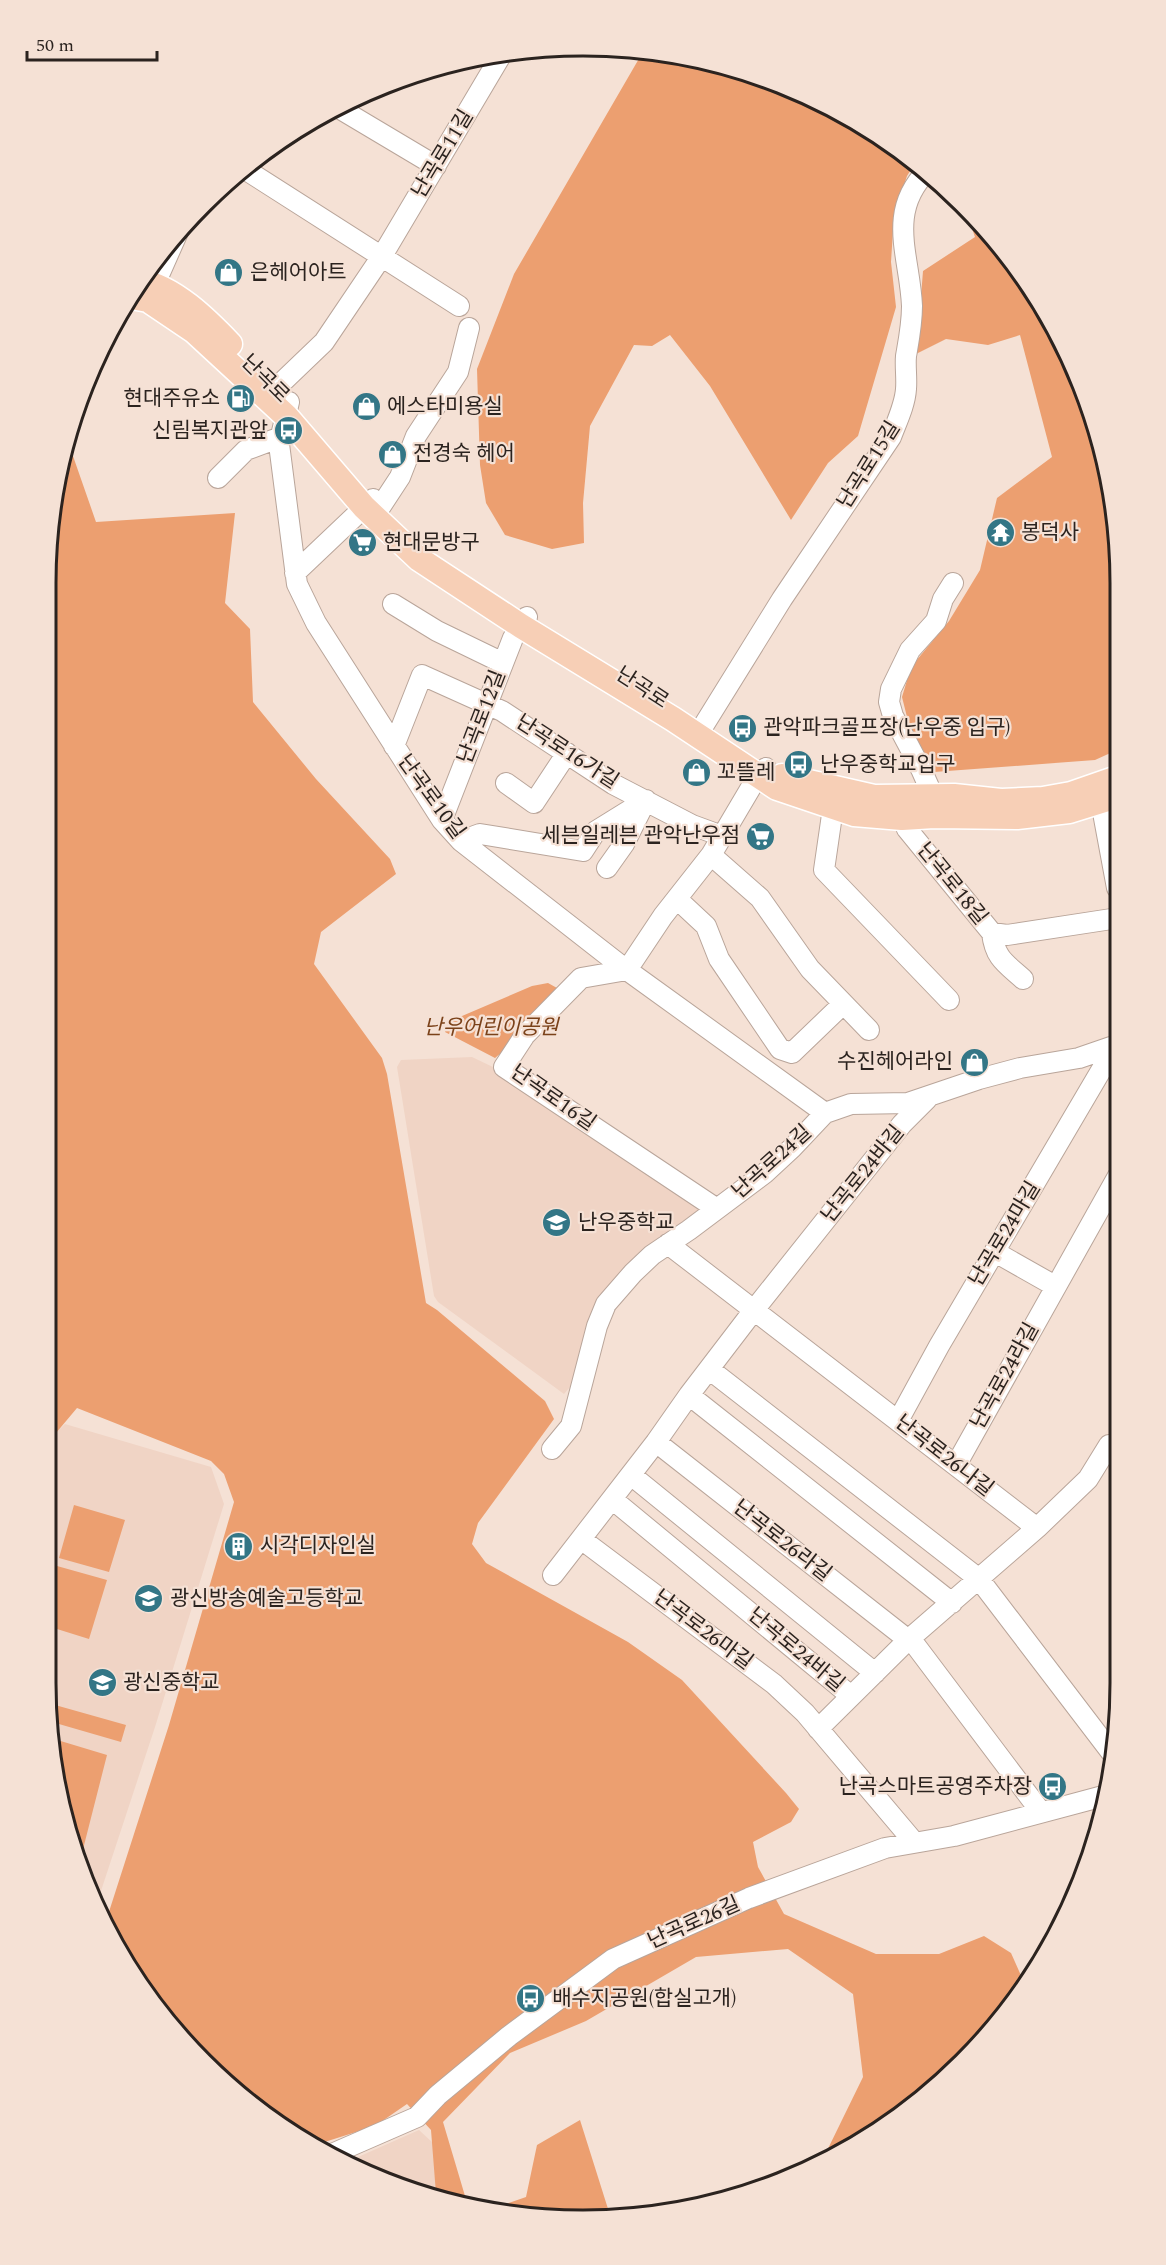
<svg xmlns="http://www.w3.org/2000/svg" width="1166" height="2265" viewBox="0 0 1166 2265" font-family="Spectral,'Noto Sans KR',serif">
  <rect width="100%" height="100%" fill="#f5e1d5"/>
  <!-- built -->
  <path fill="#f0d4c5" d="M 472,1057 L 495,1068 L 698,1207 L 699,1217 L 628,1271 L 576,1380 L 564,1394 L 438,1302 L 434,1296 L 397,1067 L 401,1060 Z
    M 65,1424 L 211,1467 L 224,1504 L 155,1727 L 98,1900 L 74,1855 L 45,1682 L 45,1443 Z
    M 419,2130 L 433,2143 L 436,2194 L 349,2161 Z"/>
  <!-- green -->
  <path fill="#ec9f70" d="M 644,50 L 722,63 L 821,100 L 915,163 L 907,176 L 894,215 L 891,262 L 896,307 L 858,436 L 828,463 L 791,520 L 710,386 L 670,335 L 652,346 L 634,345 L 590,426 L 583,503 L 584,543 L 552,549 L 505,535 L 486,503 L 480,465 L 477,369 L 514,274 Z
    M 965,208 L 1010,256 L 1080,377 L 1116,512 L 1117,750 L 1095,760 L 934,772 L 911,733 L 902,697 L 911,667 L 949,621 L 980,570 L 997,498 L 1052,457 L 1020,335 L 988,345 L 946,339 L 906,359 L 919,322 L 923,271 L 975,237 Z
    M 66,436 L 96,522 L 235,513 L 225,603 L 250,629 L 253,702 L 316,779 L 390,859 L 396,874 L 321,932 L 314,964 L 382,1058 L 387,1074 L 426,1303 L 437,1310 L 545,1401 L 554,1419 L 478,1523 L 472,1544 L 486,1563 L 628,1642 L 682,1680 L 786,1793 L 799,1809 L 791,1822 L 753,1842 L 758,1867 L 784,1914 L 876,1954 L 939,1954 L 984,1936 L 1011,1953 L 1023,1980 L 964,2062 L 820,2165 L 863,2077 L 853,1994 L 788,1949 L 696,1957 L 586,2021 L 510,2053 L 443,2122 L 468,2206 L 436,2194 L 431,2130 L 407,2104 L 375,2126 L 312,2146 L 228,2086 L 156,2010 L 107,1918 L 169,1725 L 234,1502 L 224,1474 L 211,1461 L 77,1408 L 56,1433 L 45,1443 L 46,548 Z
    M 548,983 L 557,988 L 517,1031 L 502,1052 L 495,1058 L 445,1032 L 448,1022 L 532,986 Z
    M 74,1505 L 125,1520 L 109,1572 L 59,1558 Z
    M 57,1566 L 107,1580 L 89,1639 L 57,1629 L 45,1606 Z
    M 48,1703 L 126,1725 L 121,1742 L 52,1722 Z
    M 54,1739 L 107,1755 L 79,1865 L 74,1855 Z
    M 580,2120 L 609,2212 L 614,2214 L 489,2210 L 526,2197 L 537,2145 Z"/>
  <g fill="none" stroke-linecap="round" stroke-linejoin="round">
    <defs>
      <path id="minor" d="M 337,107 L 436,166
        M 243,168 L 459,306
        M 155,284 L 178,232
        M 276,388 L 324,342 L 382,256 L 503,52
        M 289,402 L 279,444 L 297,584 L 316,623 L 442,820 L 461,841 L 620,965 L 825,1113
        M 218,478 L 246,450 L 281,437
        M 381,506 L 400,477 L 416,436 L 458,372 L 469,328
        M 295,573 L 373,499
        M 393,604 L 437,631 L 503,663
        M 702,728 L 782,599 L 891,437 C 897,421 905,405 906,389 C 907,378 905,367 906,356 C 909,339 912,324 912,306 C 910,256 886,213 927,171
        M 394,746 L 422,675 L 502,711 L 613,784 L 692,825 L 722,836
        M 506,783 L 534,803 L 567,753
        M 933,796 L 921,769 L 893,716 L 889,702 L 891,689 L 910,650 L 936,621 L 943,599 L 953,583
        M 1101,802 L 1117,888
        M 833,808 L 824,870 L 949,1000
        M 902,818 L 907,829 L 992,933 L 1007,935 L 1118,918
        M 442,820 L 513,638 L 527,617
        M 461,841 L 480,834 L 583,851 L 596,831 L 646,800
        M 711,855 L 760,898 L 810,969 L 869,1030
        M 607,868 L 624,844 L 646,800
        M 677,899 L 706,926 L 719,959 L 780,1049 L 792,1053 L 843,1004
        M 992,933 C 995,958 1005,963 1023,979
        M 717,1209 L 504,1067 L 525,1035 L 581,978 L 627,970 L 663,916 L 711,855 L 753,784 L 766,768
        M 668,1244 L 1037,1528 L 1088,1479 L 1109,1445 L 1119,1449
        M 995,1252 L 1055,1286
        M 709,1369 L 979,1579 L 1114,1756
        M 689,1395 L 952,1603
        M 898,1421 L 939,1346 L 1106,1062 L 1111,1047
        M 656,1442 L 916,1646 L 1041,1812
        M 552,1449 L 571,1426 L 597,1326 L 606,1304 L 633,1273 L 652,1255 L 689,1230 L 765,1173 L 792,1148 L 825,1113 L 851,1104 L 908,1103 L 979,1079 L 1020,1068 L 1079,1058 L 1111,1047 L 1118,1047
        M 956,1465 L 1118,1176
        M 631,1475 L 875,1673
        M 612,1499 L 851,1696
        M 581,1539 L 774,1684 L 805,1713 L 914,1842
        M 553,1575 L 656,1442 L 689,1395 L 754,1310 L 902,1124 L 927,1099
        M 818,1729 L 908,1640 L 1037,1528
        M 332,2154 L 417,2117 L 438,2095 L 509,2036 L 613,1959 L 749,1898 L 885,1848 L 954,1836 L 1107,1795"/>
      <path id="major" d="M 140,281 C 174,287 207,320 230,344
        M 131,297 L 148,300 L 194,331 L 286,416 L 364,507 L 419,559 L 521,626 L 673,719 L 777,788 L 854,814 L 902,818 L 934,816 L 1017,817 L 1069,811 L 1117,796
        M 782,776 L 874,797 L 954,796 L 1001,801 L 1043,799 L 1071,794 L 1117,778"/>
    </defs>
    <!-- minor casing -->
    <use href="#minor" stroke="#b9a59a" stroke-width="22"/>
    <!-- major casing -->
    <use href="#major" stroke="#fff" stroke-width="27"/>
    <!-- minor -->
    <use href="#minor" stroke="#fff" stroke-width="20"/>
    <!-- major -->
    <use href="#major" stroke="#f7cfb6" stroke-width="24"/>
  </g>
  <!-- icons -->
  <defs>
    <symbol id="shop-disc" viewBox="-11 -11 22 22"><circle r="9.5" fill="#337686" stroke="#f5e1d5"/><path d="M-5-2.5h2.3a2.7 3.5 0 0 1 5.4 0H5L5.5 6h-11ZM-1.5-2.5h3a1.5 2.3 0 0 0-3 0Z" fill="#fff"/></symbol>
    <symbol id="fuel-disc" viewBox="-11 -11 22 22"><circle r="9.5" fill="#337686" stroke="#f5e1d5"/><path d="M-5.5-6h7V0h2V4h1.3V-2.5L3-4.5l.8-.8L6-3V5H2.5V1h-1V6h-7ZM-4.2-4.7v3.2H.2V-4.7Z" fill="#fff"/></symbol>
    <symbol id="bus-disc" viewBox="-11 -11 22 22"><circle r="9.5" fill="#337686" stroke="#f5e1d5"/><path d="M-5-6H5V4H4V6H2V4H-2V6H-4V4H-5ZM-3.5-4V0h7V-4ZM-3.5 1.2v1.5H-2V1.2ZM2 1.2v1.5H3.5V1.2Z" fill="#fff"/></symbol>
    <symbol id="temple-disc" viewBox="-11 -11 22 22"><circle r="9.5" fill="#337686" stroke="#f5e1d5"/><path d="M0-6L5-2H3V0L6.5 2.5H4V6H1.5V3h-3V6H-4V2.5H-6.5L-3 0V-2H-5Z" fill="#fff"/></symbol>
    <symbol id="supermarket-disc" viewBox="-11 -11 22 22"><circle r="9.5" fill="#337686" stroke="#f5e1d5"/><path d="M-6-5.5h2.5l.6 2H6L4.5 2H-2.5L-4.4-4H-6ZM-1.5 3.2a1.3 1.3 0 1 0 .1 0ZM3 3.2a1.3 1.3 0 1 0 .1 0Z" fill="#fff"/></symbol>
    <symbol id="school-disc" viewBox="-11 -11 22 22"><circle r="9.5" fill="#337686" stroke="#f5e1d5"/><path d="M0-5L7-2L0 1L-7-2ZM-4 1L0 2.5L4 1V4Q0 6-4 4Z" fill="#fff"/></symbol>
    <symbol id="building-disc" viewBox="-11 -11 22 22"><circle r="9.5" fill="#337686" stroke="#f5e1d5"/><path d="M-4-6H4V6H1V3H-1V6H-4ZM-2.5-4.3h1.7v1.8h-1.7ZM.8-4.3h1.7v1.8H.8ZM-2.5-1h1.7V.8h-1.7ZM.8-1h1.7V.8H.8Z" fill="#fff"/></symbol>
  </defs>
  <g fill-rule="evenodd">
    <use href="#shop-disc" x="212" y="256" width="33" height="33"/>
    <use href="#fuel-disc" x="224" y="382" width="33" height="33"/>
    <use href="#shop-disc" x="350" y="390" width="33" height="33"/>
    <use href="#bus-disc" x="272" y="414" width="33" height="33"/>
    <use href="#shop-disc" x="376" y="438" width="33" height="33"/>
    <use href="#temple-disc" x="984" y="516" width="33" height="33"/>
    <use href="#supermarket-disc" x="346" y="526" width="33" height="33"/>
    <use href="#bus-disc" x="726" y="712" width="33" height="33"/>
    <use href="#bus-disc" x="782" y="748" width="33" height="33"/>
    <use href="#shop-disc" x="680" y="756" width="33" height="33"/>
    <use href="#supermarket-disc" x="744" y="820" width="33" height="33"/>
    <use href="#shop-disc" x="958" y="1046" width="33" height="33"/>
    <use href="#school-disc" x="540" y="1206" width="33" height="33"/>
    <use href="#building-disc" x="222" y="1530" width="33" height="33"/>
    <use href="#school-disc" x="132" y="1582" width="33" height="33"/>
    <use href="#school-disc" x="86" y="1666" width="33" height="33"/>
    <use href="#bus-disc" x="1036" y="1770" width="33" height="33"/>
    <use href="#bus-disc" x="514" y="1982" width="33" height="33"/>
  </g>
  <g text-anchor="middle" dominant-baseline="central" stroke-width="4.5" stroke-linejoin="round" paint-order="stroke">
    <!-- street labels -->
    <g font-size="21" fill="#2b231f" stroke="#f5e1d5">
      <text transform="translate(443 154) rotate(-59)">난곡로11길</text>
      <text transform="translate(265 379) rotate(45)">난곡로</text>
      <text transform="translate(869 465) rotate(-58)">난곡로15길</text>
      <text transform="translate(642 688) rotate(33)">난곡로</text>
      <text transform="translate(482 717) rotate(-69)">난곡로12길</text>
      <text transform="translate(567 752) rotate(33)">난곡로16가길</text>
      <text transform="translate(431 797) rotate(54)">난곡로10길</text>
      <text transform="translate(952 884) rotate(51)">난곡로18길</text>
      <text transform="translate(553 1098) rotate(35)">난곡로16길</text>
      <text transform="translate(772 1162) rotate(-42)">난곡로24길</text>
      <text transform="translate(863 1174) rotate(-51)">난곡로24바길</text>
      <text transform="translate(1005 1234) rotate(-59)">난곡로24마길</text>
      <text transform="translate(1005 1376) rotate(-61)">난곡로24라길</text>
      <text transform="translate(944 1456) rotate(38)">난곡로26나길</text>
      <text transform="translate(782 1541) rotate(38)">난곡로26라길</text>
      <text transform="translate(703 1630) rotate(37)">난곡로26마길</text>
      <text transform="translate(796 1650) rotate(40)">난곡로24바길</text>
      <text transform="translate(694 1923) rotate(-24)">난곡로26길</text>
    </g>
    <!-- poi labels -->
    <g font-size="21" fill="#2b231f" stroke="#f5e1d5" text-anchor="start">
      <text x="250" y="273">은헤어아트</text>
      <text x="220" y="399" text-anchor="end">현대주유소</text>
      <text x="387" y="407">에스타미용실</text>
      <text x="268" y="431" text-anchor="end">신림복지관앞</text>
      <text x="413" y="454">전경숙 헤어</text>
      <text x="1021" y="533">봉덕사</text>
      <text x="383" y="543">현대문방구</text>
      <text x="763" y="728">관악파크골프장(난우중 입구)</text>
      <text x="820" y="765">난우중학교입구</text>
      <text x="717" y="773">꼬뜰레</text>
      <text x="740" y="836" text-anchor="end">세븐일레븐 관악난우점</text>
      <text x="953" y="1062" text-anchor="end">수진헤어라인</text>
      <text x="578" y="1223">난우중학교</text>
      <text x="260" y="1546">시각디자인실</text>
      <text x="170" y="1599">광신방송예술고등학교</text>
      <text x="123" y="1683">광신중학교</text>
      <text x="1032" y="1787" text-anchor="end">난곡스마트공영주차장</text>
      <text x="552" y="1999">배수지공원(합실고개)</text>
    </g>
    <!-- park labels -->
    <g font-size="21" font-style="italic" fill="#7b421a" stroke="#f5e1d5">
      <text x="491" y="1028">난우어린이공원</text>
    </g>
  </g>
  <!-- crop -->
  <path d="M0 0H1166V2265H0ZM583 56H583A527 527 0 0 1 1110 583V1683A527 527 0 0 1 583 2210H583A527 527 0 0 1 56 1683V583A527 527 0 0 1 583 56Z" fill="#f5e1d5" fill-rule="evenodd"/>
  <path fill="none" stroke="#2b231f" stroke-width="3" d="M583 56H583A527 527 0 0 1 1110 583V1683A527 527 0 0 1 583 2210H583A527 527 0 0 1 56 1683V583A527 527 0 0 1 583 56Z"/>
  <!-- scale -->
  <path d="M27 51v9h130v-9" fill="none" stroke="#2b231f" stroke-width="3"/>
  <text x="36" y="51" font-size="18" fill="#2b231f" stroke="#f5e1d5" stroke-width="4.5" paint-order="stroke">50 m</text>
</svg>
